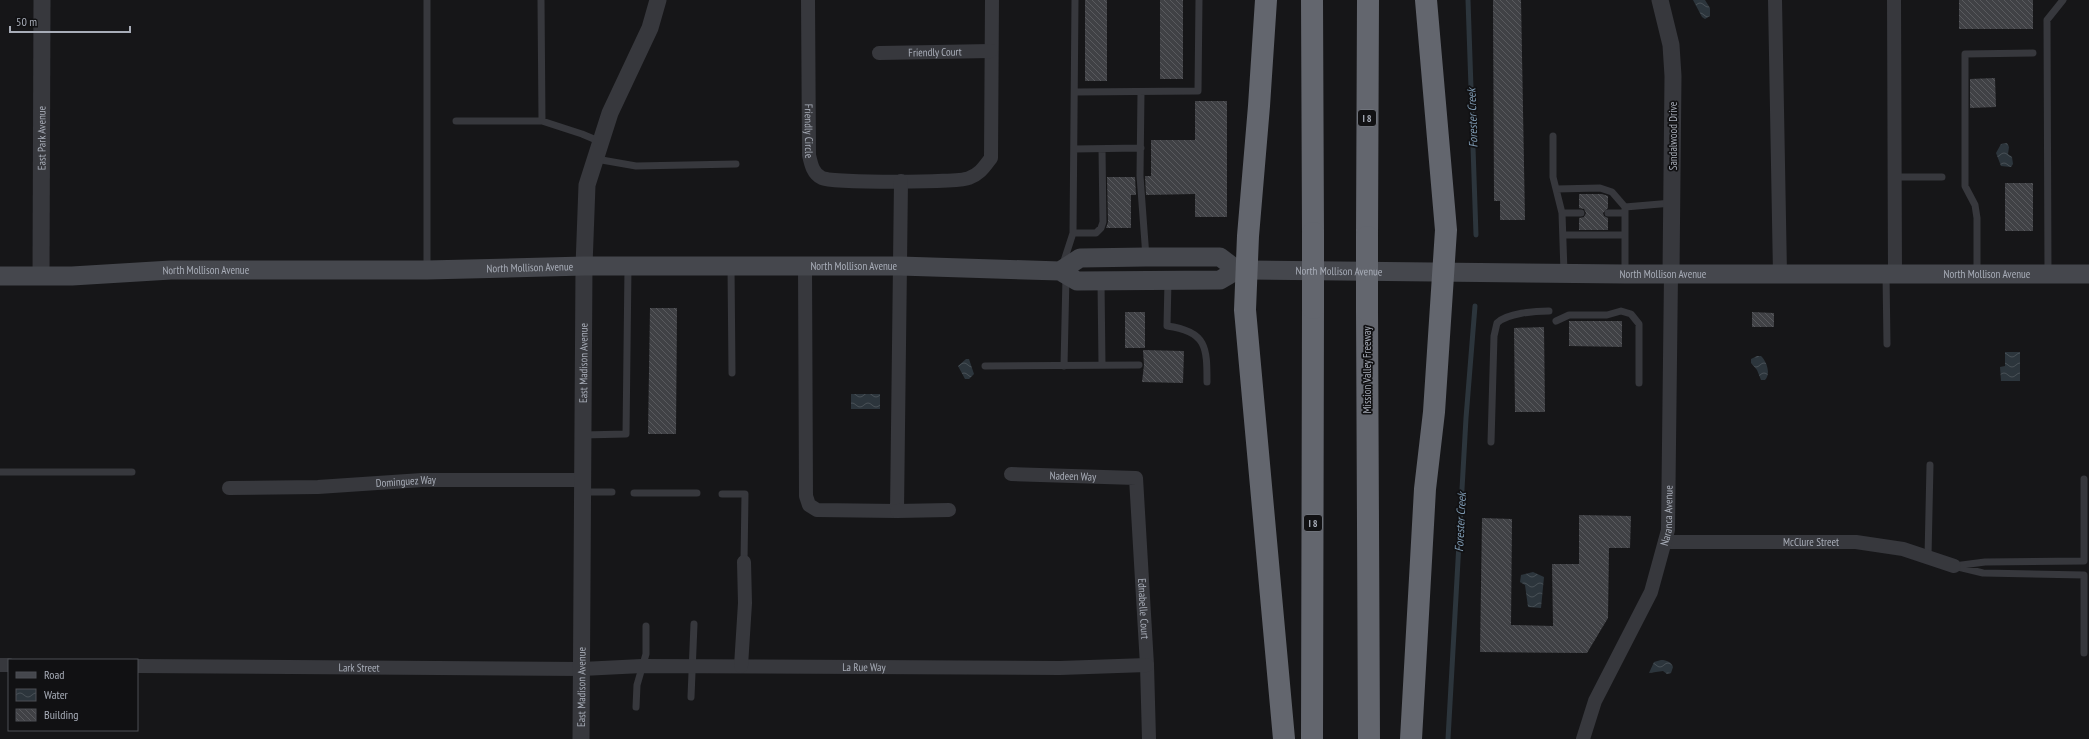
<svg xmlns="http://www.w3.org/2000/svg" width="2089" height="739" viewBox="0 0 2089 739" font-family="'PT Sans Narrow',sans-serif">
  <defs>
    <pattern id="water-waves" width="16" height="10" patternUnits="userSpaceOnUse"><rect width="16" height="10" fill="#2c353c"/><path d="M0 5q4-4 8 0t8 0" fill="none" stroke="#485056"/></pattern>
    <pattern id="building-back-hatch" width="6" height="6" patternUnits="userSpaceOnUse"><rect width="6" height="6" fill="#404145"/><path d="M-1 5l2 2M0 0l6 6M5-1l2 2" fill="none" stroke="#595a5e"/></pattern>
  </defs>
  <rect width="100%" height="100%" fill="#161618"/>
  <!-- water -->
  <path fill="url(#water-waves)" d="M 1693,0 L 1705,0 L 1710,8 L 1710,16 L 1705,19 L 1702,17 Z
    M 2007,143 L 2009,147 L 2008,154 L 2012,157 L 2013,164 L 2011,167 L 2001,166 L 1996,153 L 2001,144 Z
    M 2005,352 L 2020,352 L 2020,381 L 2001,381 L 2000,367 L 2005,366 Z
    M 1757,356 L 1761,356 C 1767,362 1771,374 1765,380 L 1761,380 L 1757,370 L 1751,363 L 1751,359 Z
    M 966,359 L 969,359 L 974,374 L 969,379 L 965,379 L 958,366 Z
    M 851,394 L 880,394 L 880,409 L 851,409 Z
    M 1533,572 L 1544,577 L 1541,608 L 1528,607 L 1525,585 L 1520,582 L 1521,575 Z
    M 1661,660 C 1667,660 1671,662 1673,667 L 1671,673 L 1667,674 L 1663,671 L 1649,673 L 1654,662 Z"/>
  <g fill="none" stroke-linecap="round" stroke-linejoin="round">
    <!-- stream -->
    <path stroke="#2c353c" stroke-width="5" d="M 1468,0 L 1476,235
      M 1448,739 L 1466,418 L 1475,306"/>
  </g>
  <!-- building -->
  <path fill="url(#building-back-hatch)" d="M 1085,0 L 1107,0 L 1107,81 L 1085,81 Z
    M 1160,0 L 1183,0 L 1183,79 L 1160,79 Z
    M 1493,0 L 1521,0 L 1525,220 L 1500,220 L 1500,201 L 1494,201 Z
    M 1959,0 L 2033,0 L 2033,29 L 1959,29 Z
    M 1995,78 L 1996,107 L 1970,108 L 1970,79 Z
    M 1195,101 L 1227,101 L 1227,217 L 1195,217 L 1195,194 L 1146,195 L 1145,176 L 1151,176 L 1151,140 L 1195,140 Z
    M 1107,177 L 1135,177 L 1136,195 L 1131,195 L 1131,228 L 1106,228 L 1108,222 Z
    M 2005,183 L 2033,183 L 2033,231 L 2005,231 Z
    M 1579,194 L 1602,194 L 1608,196 L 1608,208 L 1603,213 L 1604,216 L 1608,218 L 1608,230 L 1579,230 L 1579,218 L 1584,217 L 1586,213 L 1584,209 L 1579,208 Z
    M 650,308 L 677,308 L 676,434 L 648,434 Z
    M 1125,312 L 1145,312 L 1145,348 L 1125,348 Z
    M 1752,312 L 1774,313 L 1774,327 L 1752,327 Z
    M 1569,321 L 1622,321 L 1622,347 L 1569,346 Z
    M 1544,327 L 1545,412 L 1515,412 L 1514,328 Z
    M 1143,350 L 1184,351 L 1183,383 L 1142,382 L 1144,365 Z
    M 1579,515 L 1631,516 L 1630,548 L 1609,548 L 1608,618 L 1587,653 L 1480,652 L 1482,518 L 1512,519 L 1511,625 L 1553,626 L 1552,564 L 1579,564 Z"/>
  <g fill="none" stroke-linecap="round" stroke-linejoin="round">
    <!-- service -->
    <path stroke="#37383d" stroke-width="7" d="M 427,0 L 427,270
      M 541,0 L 542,121 L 582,134 L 601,142
      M 1075,92 L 1198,91 L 1199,0
      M 1141,92 L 1140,176 L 1146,257
      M 456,121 L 542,121
      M 1553,136 L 1553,177 L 1562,213 L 1564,272
      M 1074,149 L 1141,148
      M 596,159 L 636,166 L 736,164
      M 1895,177 L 1942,177
      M 1556,189 L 1600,188 L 1612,192 L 1625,207
      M 1562,213 L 1581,213
      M 1608,213 L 1625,213
      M 1073,233 L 1096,233 L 1101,228 L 1103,222 L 1102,149
      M 1564,235 L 1625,235
      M 1063,264 L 1073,233 L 1075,0
      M 731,266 L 732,373
      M 1625,274 L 1625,207 L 1672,203
      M 1886,274 L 1887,344
      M 1977,274 L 1977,218 L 1975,205 L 1965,186 L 1965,54 L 2033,53
      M 2048,274 L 2047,20 L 2063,0
      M 1168,281 L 1167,326 C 1207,331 1207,348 1207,382
      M 1101,282 L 1102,365
      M 1556,321 L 1569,315 L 1607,315 L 1621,311 L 1631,314 L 1639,324 L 1639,383
      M 985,366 L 1139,365
      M 1064,366 L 1066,276
      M 583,435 L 626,434 L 628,267
      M 1491,442 L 1494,336 L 1497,323 C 1507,313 1535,311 1549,311
      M 0,472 L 132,472
      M 2084,479 L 2084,561 L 1985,562 L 1954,566 L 1983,573 L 2084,575 L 2084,653
      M 583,492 L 612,492
      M 634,493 L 697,493
      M 722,494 L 745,494 L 744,562
      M 1928,557 L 1930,465
      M 691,697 L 694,624
      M 636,707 L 637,685 L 646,654 L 646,626"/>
    <!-- minor -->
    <g stroke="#37383d" stroke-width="14">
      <path id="s1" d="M 808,0 L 809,155 C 811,164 813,174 822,178 C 833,183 958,183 969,178 C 980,174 984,167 991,158 L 992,0"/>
      <path d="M 1775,0 L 1780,274"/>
      <path d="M 1894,0 L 1895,274"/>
      <path id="s2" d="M 879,53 L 991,51"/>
      <path d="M 805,267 L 806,496 L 809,505 L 817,510 L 897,511 L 901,181"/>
      <path id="s3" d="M 1011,474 L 1136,478 L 1147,665 L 1149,739"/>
      <path id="s4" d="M 229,488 L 318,487 L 422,480 L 582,480"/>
      <path d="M 897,511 L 949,510"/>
      <path id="s5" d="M 1665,542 L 1856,542 L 1903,549 L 1954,566"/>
      <path d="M 0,665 L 9,665"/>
      <path id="s6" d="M 137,666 L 582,669 L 642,666 L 1060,668 L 1147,665"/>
      <path d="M 741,666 L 745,603 L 744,562"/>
      <path id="s7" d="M 1583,739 L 1595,701 L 1651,592 L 1668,530 L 1671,274"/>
    </g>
    <!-- tertiary -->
    <g stroke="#37383d" stroke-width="17">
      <path d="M 1660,0 L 1671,45 L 1673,76 L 1671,274"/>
      <path id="s8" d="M 41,276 L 42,0"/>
      <path id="s9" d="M 581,739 L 584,266 L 587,185 L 610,113 L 650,28 L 658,0"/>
    </g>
    <!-- secondary -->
    <g stroke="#45474d" stroke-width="19">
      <path id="s10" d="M 1247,270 L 1625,274 L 2089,274"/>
      <path id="s11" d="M 0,276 L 72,276 L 171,270 L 427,270 L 584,266 L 900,266 L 1060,271 L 1077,281 L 1220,280 L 1237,270 L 1220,257 L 1146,257 L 1080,258 L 1060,271"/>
    </g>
    <!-- motorway -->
    <path stroke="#63666e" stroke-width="22" d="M 1266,0 L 1259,106 L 1248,236 L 1245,310 L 1284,739
      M 1312,0 L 1313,233
      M 1367,237 L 1368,0
      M 1367,310 L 1369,739
      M 1312,739 L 1313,308
      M 1411,739 L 1425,489 L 1434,412 L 1446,230 L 1426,0"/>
    <!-- motorway-bridge -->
    <path stroke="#63666e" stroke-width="22" d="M 1313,233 L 1313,308
      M 1367,237 L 1367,310"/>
  </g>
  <g text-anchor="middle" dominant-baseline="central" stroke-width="3.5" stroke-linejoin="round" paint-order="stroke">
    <!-- shield labels -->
    <g fill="#111113" stroke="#7b7e86" stroke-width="1">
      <rect x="1358" y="110" width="18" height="16" rx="3"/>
      <rect x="1304" y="515" width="18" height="16" rx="3"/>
    </g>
    <g font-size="10" font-weight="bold" fill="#a8adb8">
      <text x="1367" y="118">I 8</text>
      <text x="1313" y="523">I 8</text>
    </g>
    <!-- street labels -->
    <g font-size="11" fill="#a8adb8" stroke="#111113">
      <text stroke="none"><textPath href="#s2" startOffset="56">Friendly Court</textPath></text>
      <text stroke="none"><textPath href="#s1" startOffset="131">Friendly Circle</textPath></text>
      <text transform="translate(1673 136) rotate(-90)">Sandalwood Drive</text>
      <text stroke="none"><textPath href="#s8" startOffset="138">East Park Avenue</textPath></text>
      <text stroke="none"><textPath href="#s11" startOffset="854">North Mollison Avenue</textPath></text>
      <text stroke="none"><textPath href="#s11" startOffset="530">North Mollison Avenue</textPath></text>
      <text stroke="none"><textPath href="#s11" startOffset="206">North Mollison Avenue</textPath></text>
      <text stroke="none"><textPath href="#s10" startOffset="92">North Mollison Avenue</textPath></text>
      <text stroke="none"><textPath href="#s10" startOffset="416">North Mollison Avenue</textPath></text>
      <text stroke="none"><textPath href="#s10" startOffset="740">North Mollison Avenue</textPath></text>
      <text stroke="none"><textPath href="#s9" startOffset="376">East Madison Avenue</textPath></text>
      <text transform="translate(1367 370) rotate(-90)">Mission Valley Freeway</text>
      <text stroke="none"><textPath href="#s3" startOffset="62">Nadeen Way</textPath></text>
      <text stroke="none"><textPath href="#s4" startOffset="177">Dominguez Way</textPath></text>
      <text stroke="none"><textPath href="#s7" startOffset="241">Naranca Avenue</textPath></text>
      <text stroke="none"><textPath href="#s5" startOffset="146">McClure Street</textPath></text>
      <text stroke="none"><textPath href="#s3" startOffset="256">Ednabelle Court</textPath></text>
      <text stroke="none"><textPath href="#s6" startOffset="222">Lark Street</textPath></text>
      <text stroke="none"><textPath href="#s6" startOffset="727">La Rue Way</textPath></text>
      <text stroke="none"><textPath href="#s9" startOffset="52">East Madison Avenue</textPath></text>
    </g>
    <!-- water labels -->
    <g font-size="12" font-style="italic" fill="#7f9bb3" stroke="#111113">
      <text transform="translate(1472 118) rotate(-92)">Forester Creek</text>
      <text transform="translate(1460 522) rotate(-87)">Forester Creek</text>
    </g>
  </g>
  <!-- legend -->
  <rect x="8" y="659" width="130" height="72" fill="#111113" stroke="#4d4f55"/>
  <rect x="16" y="672" width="20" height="6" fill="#45474d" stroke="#4d4f55"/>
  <text x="44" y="679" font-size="12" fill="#a8adb8">Road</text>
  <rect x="16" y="689" width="20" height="12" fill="url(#water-waves)" stroke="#4d4f55"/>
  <text x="44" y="699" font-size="12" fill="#a8adb8">Water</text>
  <rect x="16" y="709" width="20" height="12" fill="url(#building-back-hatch)" stroke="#4d4f55"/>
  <text x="44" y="719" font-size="12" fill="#a8adb8">Building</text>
  <!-- scale -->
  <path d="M10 26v6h120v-6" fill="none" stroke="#a8adb8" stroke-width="2"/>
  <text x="16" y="26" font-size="12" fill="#a8adb8" stroke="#111113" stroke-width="3" paint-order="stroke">50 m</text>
</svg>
